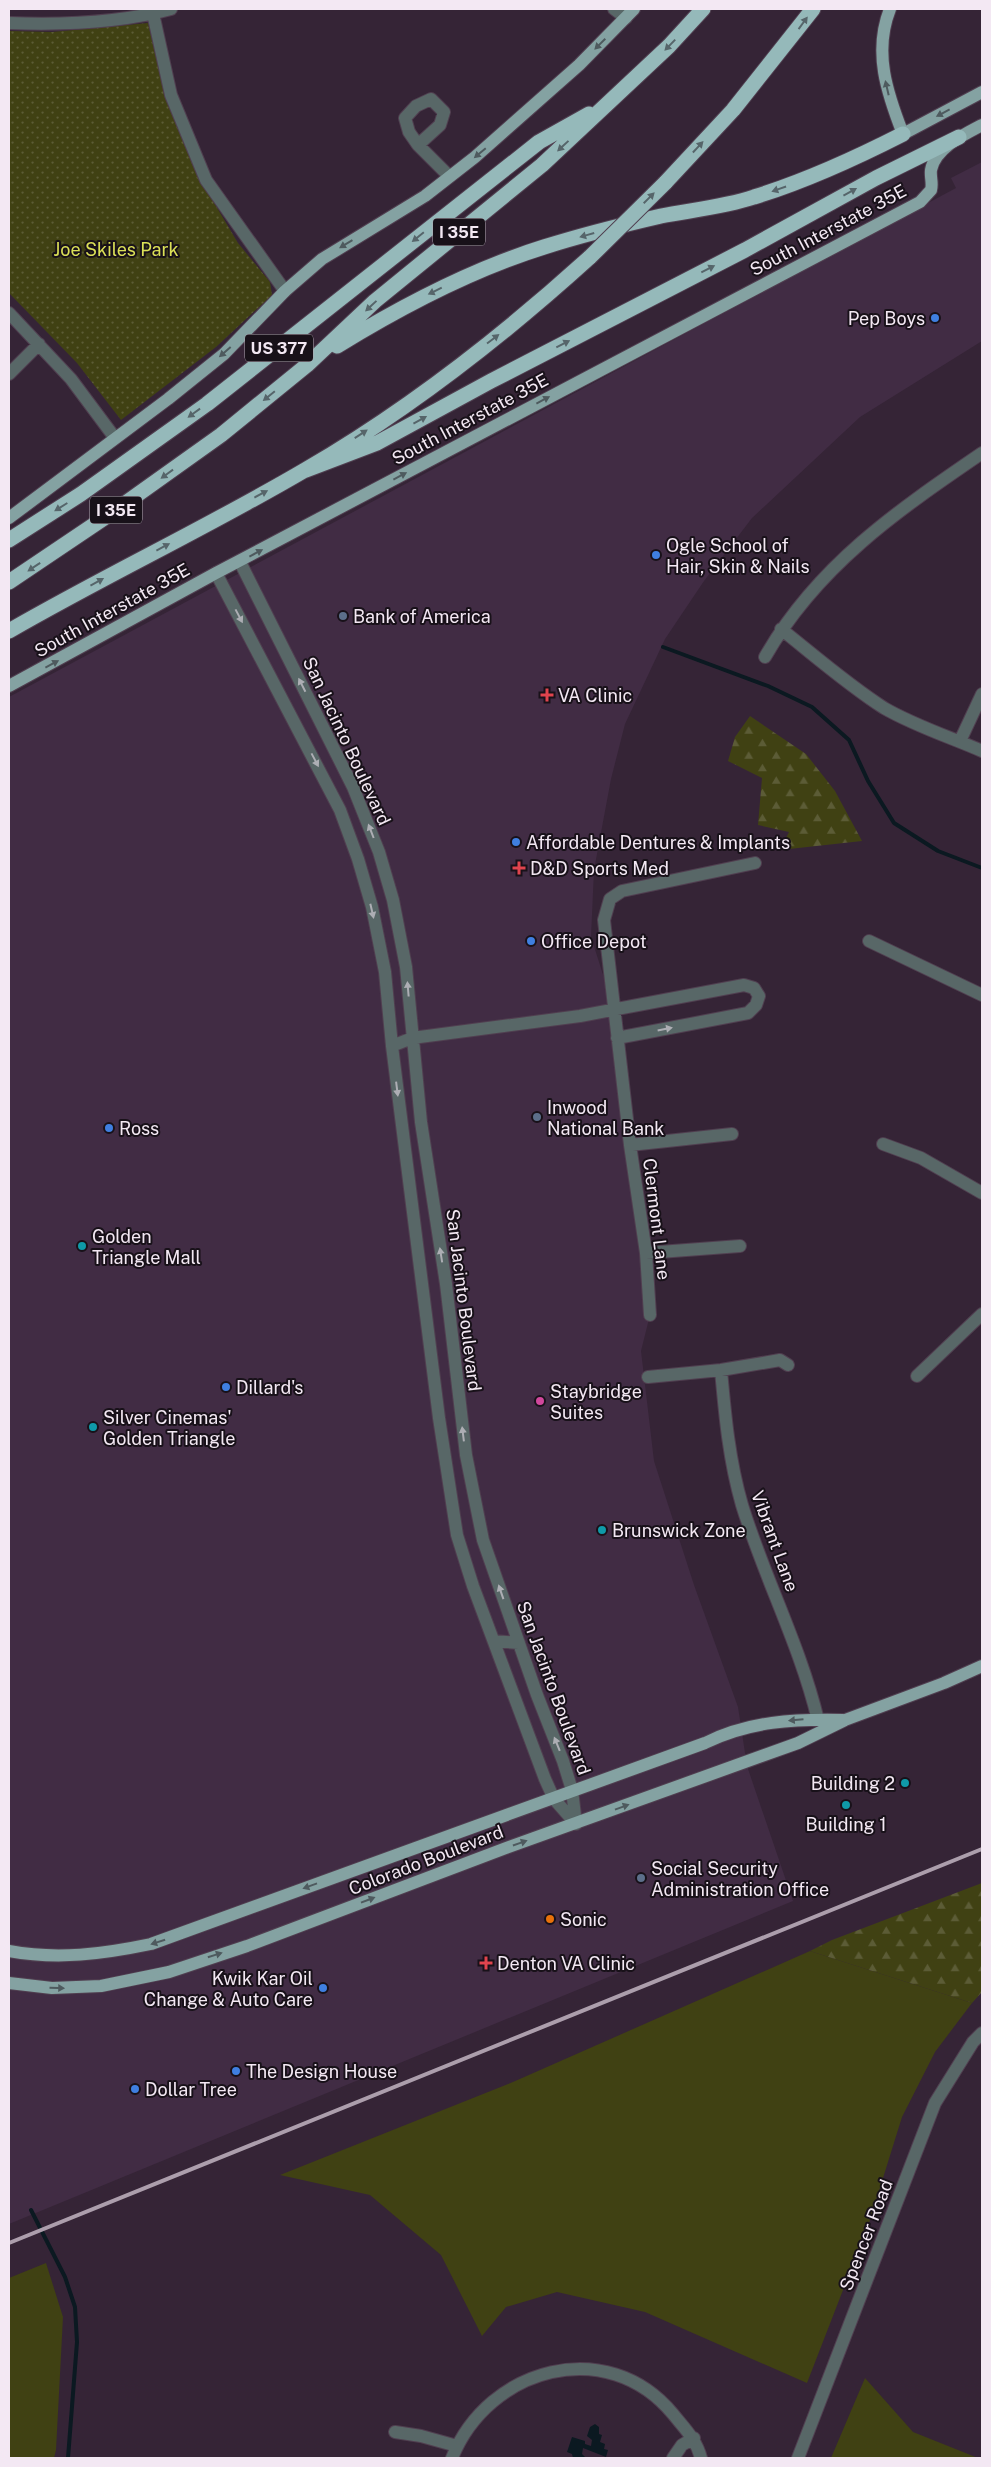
<svg xmlns="http://www.w3.org/2000/svg" width="991" height="2467" viewBox="0 0 991 2467" font-family="'Public Sans',sans-serif">
  <defs>
    <pattern id="forest-firs" width="22" height="20" patternUnits="userSpaceOnUse" patternTransform="scale(1.25)"><rect width="22" height="20" fill="#404113"/><path d="M5 1l3.5 6h-7zM16 11l3.5 6h-7z" fill="#5c5c36"/></pattern>
    <pattern id="park-dots" width="8" height="8" patternUnits="userSpaceOnUse" patternTransform="scale(1.25)"><rect width="8" height="8" fill="#404113"/><path d="M2 2h.1M6 6h.1" fill="none" stroke="#5c5c36" stroke-width="1.8" stroke-linecap="round"/></pattern>
  </defs>
  <rect width="100%" height="100%" fill="#352436"/>
  <!-- built -->
  <path fill="#412c44" d="M 982,162 L 982,341 L 860,417 L 752,518 L 704,581 L 665,639 L 625,724 L 611,779 L 594,870 L 591,937 L 614,1009 L 650,1315 L 641,1351 L 654,1461 L 694,1585 L 738,1707 L 747,1766 L 793,1901 L 9,2224 L 9,697 L 956,188 L 951,178 Z"/>
  <!-- grass -->
  <path fill="#404113" d="M 810,1951 L 972,2003 L 935,2052 L 902,2117 L 869,2223 L 807,2383 L 645,2312 L 557,2292 L 506,2307 L 482,2336 L 441,2255 L 370,2195 L 280,2175 L 513,2082 Z
    M 46,2263 L 63,2317 L 56,2450 L 54,2458 L 9,2458 L 9,2278 Z
    M 865,2378 L 913,2432 L 978,2458 L 831,2458 Z"/>
  <!-- forest -->
  <path fill="url(#forest-firs)" d="M 750,716 L 806,754 L 835,791 L 862,841 L 780,850 L 789,832 L 758,825 L 762,778 L 728,761 L 735,737 Z
    M 982,1883 L 982,1992 L 972,2003 L 810,1951 L 832,1940 Z"/>
  <!-- park -->
  <path fill="url(#park-dots)" d="M 148,23 L 166,100 L 201,181 L 238,243 L 270,282 L 272,295 L 216,347 L 121,420 L 77,363 L 9,293 L 9,31 L 52,32 Z"/>
  <!-- water -->
  <path fill="#0b1921" d="M 595,2424 L 599,2427 L 599,2434 L 602,2435 L 600,2442 L 605,2444 L 604,2449 L 608,2450 L 606,2457 L 583,2448 L 582,2454 L 586,2458 L 573,2458 L 572,2454 L 567,2452 L 572,2437 L 585,2441 L 585,2444 L 591,2446 L 592,2440 L 587,2436 L 590,2427 Z"/>
  <g fill="none" stroke-linecap="round" stroke-linejoin="round">
    <!-- stream -->
    <path stroke="#0b1921" stroke-width="4" d="M 663,647 L 768,686 L 812,707 L 849,740 L 868,781 L 894,823 L 938,851 L 982,868
      M 31,2210 L 65,2277 L 75,2307 L 77,2342 L 68,2458"/>
    <defs>
      <path id="minor" d="M 152,9 L 171,95 L 206,180 L 285,291
        M 614,9 L 626,18
        M 9,23 C 62,25 120,23 171,9
        M 431,99 L 444,112 L 440,125 L 418,145 L 409,132 L 405,118 L 416,106 Z
        M 418,145 L 449,176
        M 9,313 L 71,379 L 115,438
        M 9,374 L 39,344
        M 240,562 L 353,787 L 379,852 L 393,900 L 406,967 L 421,1122 L 446,1284 L 466,1455 L 483,1540 L 537,1695 L 563,1761 L 572,1790 L 576,1824
        M 216,573 L 340,810 L 358,859 L 372,907 L 385,972 L 392,1046 L 439,1418 L 457,1535 L 473,1586 L 545,1779 L 554,1799 L 576,1824
        M 781,629 C 815,656 848,685 884,708 C 915,726 950,737 982,751
        M 765,657 C 817,566 897,511 982,453
        M 960,741 L 982,694
        M 869,941 L 982,995
        M 392,1046 L 412,1038 L 580,1016 L 744,985 L 754,988 L 759,996 L 756,1005 L 748,1013 L 617,1038
        M 883,1144 L 921,1158 L 982,1193
        M 630,1145 L 732,1134
        M 646,1253 L 740,1246
        M 650,1315 L 646,1253 L 630,1145 L 604,920 L 610,899 L 622,891 L 755,863
        M 721,1370 C 725,1415 729,1460 742,1505 C 764,1577 800,1645 818,1720
        M 917,1376 L 982,1314
        M 648,1377 L 721,1370 L 780,1360 L 788,1365
        M 494,1641 L 519,1643
        M 395,2432 L 421,2436 L 457,2446
        M 452,2458 C 488,2368 607,2334 673,2414 C 685,2429 696,2439 701,2458
        M 673,2458 L 682,2445 L 694,2438
        M 798,2458 L 935,2103 L 973,2042 L 982,2033"/>
      <path id="major" d="M 890,9 C 873,52 887,93 903,134 L 982,92
        M 9,518 L 168,399 L 224,354 L 285,291 L 322,259 L 425,196 L 475,157 L 579,65 L 634,9
        M 9,686 L 216,573 L 920,202 L 931,190 C 933,183 930,177 931,170 C 935,148 965,134 982,125
        M 9,1951 C 58,1960 103,1954 151,1944 L 705,1743 C 749,1721 794,1719 843,1720
        M 9,1983 L 52,1988 L 101,1986 L 169,1972 L 247,1946 L 506,1848 L 798,1743 L 845,1720 L 944,1683 L 982,1666"/>
      <path id="highway" d="M 665,183 L 733,110 L 813,9
        M 337,346 C 402,306 470,270 544,247 C 582,235 622,225 661,216 C 692,210 724,207 754,197 C 806,181 854,159 903,134
        M 306,470 L 377,443 L 491,381 L 745,250 L 876,178 L 959,137
        M 9,540 L 81,494 L 207,404 L 539,142 L 589,114
        M 9,582 L 113,512 L 221,435 L 307,365 L 375,301 L 542,165 L 669,46 L 703,9
        M 9,631 C 106,575 208,527 305,470 C 405,412 504,335 590,257"/>
    </defs>
    <!-- minor casing -->
    <use href="#minor" stroke="#503f50" stroke-width="14"/>
    <!-- major casing -->
    <use href="#major" stroke="#503f50" stroke-width="14"/>
    <!-- highway casing -->
    <use href="#highway" stroke="#503f50" stroke-width="17"/>
    <!-- minor -->
    <use href="#minor" stroke="#586767" stroke-width="12"/>
    <!-- major -->
    <use href="#major" stroke="#84a2a2" stroke-width="12"/>
    <!-- highway -->
    <use href="#highway" stroke="#95b9ba" stroke-width="15"/>
    <!-- rail -->
    <path stroke="#ac9eac" stroke-width="4" d="M 9,2243 L 982,1849"/>
    <defs>
      <path id="highway-bridge" d="M 590,257 L 665,183"/>
    </defs>
    <!-- highway-bridge casing -->
    <use href="#highway-bridge" stroke="#503f50" stroke-width="17" stroke-linecap="butt"/>
    <!-- highway-bridge -->
    <use href="#highway-bridge" stroke="#95b9ba" stroke-width="15"/>
  </g>
  <!-- one-way arrows -->
  <defs><path id="oneway-solid" d="M-6-.8H1V-3.2L6.5 0L1 3.2V.8H-6Z" transform="scale(1.25)"/></defs>
  <g fill="#56656a">
    <use href="#oneway-solid" transform="translate(803 23) rotate(-54)"/>
    <use href="#oneway-solid" transform="translate(670 45) rotate(134)"/>
    <use href="#oneway-solid" transform="translate(563 146) rotate(137)"/>
    <use href="#oneway-solid" transform="translate(698 147) rotate(-47)"/>
    <use href="#oneway-solid" transform="translate(779 189) rotate(161)"/>
    <use href="#oneway-solid" transform="translate(850 192) rotate(-29)"/>
    <use href="#oneway-solid" transform="translate(649 198) rotate(-45)"/>
    <use href="#oneway-solid" transform="translate(587 235) rotate(164)"/>
    <use href="#oneway-solid" transform="translate(418 237) rotate(141)"/>
    <use href="#oneway-solid" transform="translate(708 269) rotate(-27)"/>
    <use href="#oneway-solid" transform="translate(435 291) rotate(154)"/>
    <use href="#oneway-solid" transform="translate(371 306) rotate(137)"/>
    <use href="#oneway-solid" transform="translate(493 339) rotate(-37)"/>
    <use href="#oneway-solid" transform="translate(563 344) rotate(-27)"/>
    <use href="#oneway-solid" transform="translate(269 396) rotate(141)"/>
    <use href="#oneway-solid" transform="translate(194 413) rotate(144)"/>
    <use href="#oneway-solid" transform="translate(420 420) rotate(-29)"/>
    <use href="#oneway-solid" transform="translate(361 434) rotate(-33)"/>
    <use href="#oneway-solid" transform="translate(167 474) rotate(144)"/>
    <use href="#oneway-solid" transform="translate(261 494) rotate(-28)"/>
    <use href="#oneway-solid" transform="translate(61 507) rotate(148)"/>
    <use href="#oneway-solid" transform="translate(163 547) rotate(-28)"/>
    <use href="#oneway-solid" transform="translate(34 567) rotate(146)"/>
    <use href="#oneway-solid" transform="translate(97 582) rotate(-29)"/>
  </g>
  <g fill="#4e5a5e">
    <use href="#oneway-solid" transform="translate(600 44) rotate(135)"/>
    <use href="#oneway-solid" transform="translate(887 88) rotate(-103)"/>
    <use href="#oneway-solid" transform="translate(943 113) rotate(152)"/>
    <use href="#oneway-solid" transform="translate(480 153) rotate(140)"/>
    <use href="#oneway-solid" transform="translate(346 244) rotate(149)"/>
    <use href="#oneway-solid" transform="translate(225 352) rotate(139)"/>
    <use href="#oneway-solid" transform="translate(543 400) rotate(-28)"/>
    <use href="#oneway-solid" transform="translate(400 476) rotate(-28)"/>
    <use href="#oneway-solid" transform="translate(256 553) rotate(-28)"/>
    <use href="#oneway-solid" transform="translate(52 664) rotate(-28)"/>
    <use href="#oneway-solid" transform="translate(796 1720) rotate(175)"/>
    <use href="#oneway-solid" transform="translate(622 1807) rotate(-20)"/>
    <use href="#oneway-solid" transform="translate(520 1843) rotate(-19)"/>
    <use href="#oneway-solid" transform="translate(310 1886) rotate(160)"/>
    <use href="#oneway-solid" transform="translate(368 1900) rotate(-21)"/>
    <use href="#oneway-solid" transform="translate(158 1942) rotate(162)"/>
    <use href="#oneway-solid" transform="translate(215 1955) rotate(-17)"/>
    <use href="#oneway-solid" transform="translate(57 1988) rotate(1)"/>
  </g>
  <g fill="#adaeb4">
    <use href="#oneway-solid" transform="translate(239 616) rotate(62)"/>
    <use href="#oneway-solid" transform="translate(302 685) rotate(-117)"/>
    <use href="#oneway-solid" transform="translate(315 760) rotate(62)"/>
    <use href="#oneway-solid" transform="translate(371 831) rotate(-111)"/>
    <use href="#oneway-solid" transform="translate(372 911) rotate(77)"/>
    <use href="#oneway-solid" transform="translate(408 989) rotate(-95)"/>
    <use href="#oneway-solid" transform="translate(665 1029) rotate(-11)"/>
    <use href="#oneway-solid" transform="translate(397 1089) rotate(83)"/>
    <use href="#oneway-solid" transform="translate(441 1255) rotate(-99)"/>
    <use href="#oneway-solid" transform="translate(463 1434) rotate(-97)"/>
    <use href="#oneway-solid" transform="translate(501 1592) rotate(-109)"/>
    <use href="#oneway-solid" transform="translate(557 1744) rotate(-112)"/>
  </g>
  <!-- markers -->
  <g fill="#3f7fe0" stroke="#181119" stroke-width="2">
    <circle cx="935" cy="318" r="5"/>
    <circle cx="656" cy="555" r="5"/>
    <circle cx="516" cy="842" r="5"/>
    <circle cx="531" cy="941" r="5"/>
    <circle cx="109" cy="1128" r="5"/>
    <circle cx="226" cy="1387" r="5"/>
    <circle cx="323" cy="1988" r="5"/>
    <circle cx="236" cy="2071" r="5"/>
    <circle cx="135" cy="2089" r="5"/>
  </g>
  <g fill="#5c6f8a" stroke="#181119" stroke-width="2">
    <circle cx="343" cy="616" r="5"/>
    <circle cx="537" cy="1117" r="5"/>
    <circle cx="641" cy="1878" r="5"/>
  </g>
  <g fill="#e0444e" stroke="#181119" stroke-width="2">
    <path d="M544.5 687.5h5v5h5v5h-5v5h-5v-5h-5v-5h5z"/>
    <path d="M516.5 860.5h5v5h5v5h-5v5h-5v-5h-5v-5h5z"/>
    <path d="M483.5 1955.5h5v5h5v5h-5v5h-5v-5h-5v-5h5z"/>
  </g>
  <g fill="#0f9aa8" stroke="#181119" stroke-width="2">
    <circle cx="82" cy="1246" r="5"/>
    <circle cx="93" cy="1427" r="5"/>
    <circle cx="602" cy="1530" r="5"/>
    <circle cx="905" cy="1783" r="5"/>
    <circle cx="846" cy="1805" r="5"/>
  </g>
  <circle fill="#d1479c" stroke="#181119" stroke-width="2" cx="540" cy="1401" r="5"/>
  <circle fill="#e8710a" stroke="#181119" stroke-width="2" cx="550" cy="1919" r="5"/>
  <g text-anchor="middle" dominant-baseline="central" stroke-width="4" stroke-linejoin="round" paint-order="stroke">
    <!-- shield labels -->
    <g fill="#181119" stroke="#b1a8b2" stroke-width="1">
      <rect x="433" y="218.5" width="52" height="27" rx="4"/>
      <rect x="245" y="334.5" width="68" height="27" rx="4"/>
      <rect x="90" y="496.5" width="52" height="27" rx="4"/>
    </g>
    <g font-size="16" font-weight="bold" fill="#f3e8f3">
      <text x="459" y="232">I 35E</text>
      <text x="279" y="348">US 377</text>
      <text x="116" y="510">I 35E</text>
    </g>
    <!-- street labels -->
    <g font-size="18" fill="#f3e8f3" stroke="#181119">
      <text transform="translate(828 230) rotate(-28)">South Interstate 35E</text>
      <text transform="translate(470 419) rotate(-28)">South Interstate 35E</text>
      <text transform="translate(112 610) rotate(-29)">South Interstate 35E</text>
      <text transform="translate(347 741) rotate(65)">San Jacinto Boulevard</text>
      <text transform="translate(657 1219) rotate(83)">Clermont Lane</text>
      <text transform="translate(464 1300) rotate(83)">San Jacinto Boulevard</text>
      <text transform="translate(775 1541) rotate(70)">Vibrant Lane</text>
      <text transform="translate(554 1688) rotate(70)">San Jacinto Boulevard</text>
      <text transform="translate(426 1860) rotate(-21)">Colorado Boulevard</text>
      <text transform="translate(866 2235) rotate(-69)">Spencer Road</text>
    </g>
    <!-- park labels -->
    <g font-size="18" fill="#dbe057" stroke="#181119">
      <text x="116" y="249">Joe Skiles Park</text>
    </g>
    <!-- poi labels -->
    <g font-size="18" fill="#f3e8f3" stroke="#181119" text-anchor="start">
      <text x="925" y="318" text-anchor="end">Pep Boys</text>
      <text x="666" y="545">Ogle School of<tspan x="666" dy="21">Hair, Skin &amp; Nails</tspan></text>
      <text x="353" y="616">Bank of America</text>
      <text x="558" y="695">VA Clinic</text>
      <text x="526" y="842">Affordable Dentures &amp; Implants</text>
      <text x="530" y="868">D&amp;D Sports Med</text>
      <text x="541" y="941">Office Depot</text>
      <text x="547" y="1107">Inwood<tspan x="547" dy="21">National Bank</tspan></text>
      <text x="119" y="1128">Ross</text>
      <text x="92" y="1236">Golden<tspan x="92" dy="21">Triangle Mall</tspan></text>
      <text x="236" y="1387">Dillard's</text>
      <text x="550" y="1391">Staybridge<tspan x="550" dy="21">Suites</tspan></text>
      <text x="103" y="1417">Silver Cinemas'<tspan x="103" dy="21">Golden Triangle</tspan></text>
      <text x="612" y="1530">Brunswick Zone</text>
      <text x="895" y="1783" text-anchor="end">Building 2</text>
      <text x="846" y="1824" text-anchor="middle">Building 1</text>
      <text x="651" y="1868">Social Security<tspan x="651" dy="21">Administration Office</tspan></text>
      <text x="560" y="1919">Sonic</text>
      <text x="497" y="1963">Denton VA Clinic</text>
      <text x="313" y="1978" text-anchor="end">Kwik Kar Oil<tspan x="313" dy="21">Change &amp; Auto Care</tspan></text>
      <text x="246" y="2071">The Design House</text>
      <text x="145" y="2089">Dollar Tree</text>
    </g>
  </g>
  <!-- border -->
  <rect width="991" height="2467" fill="none" stroke="#f3e8f3" stroke-width="20"/>
</svg>
